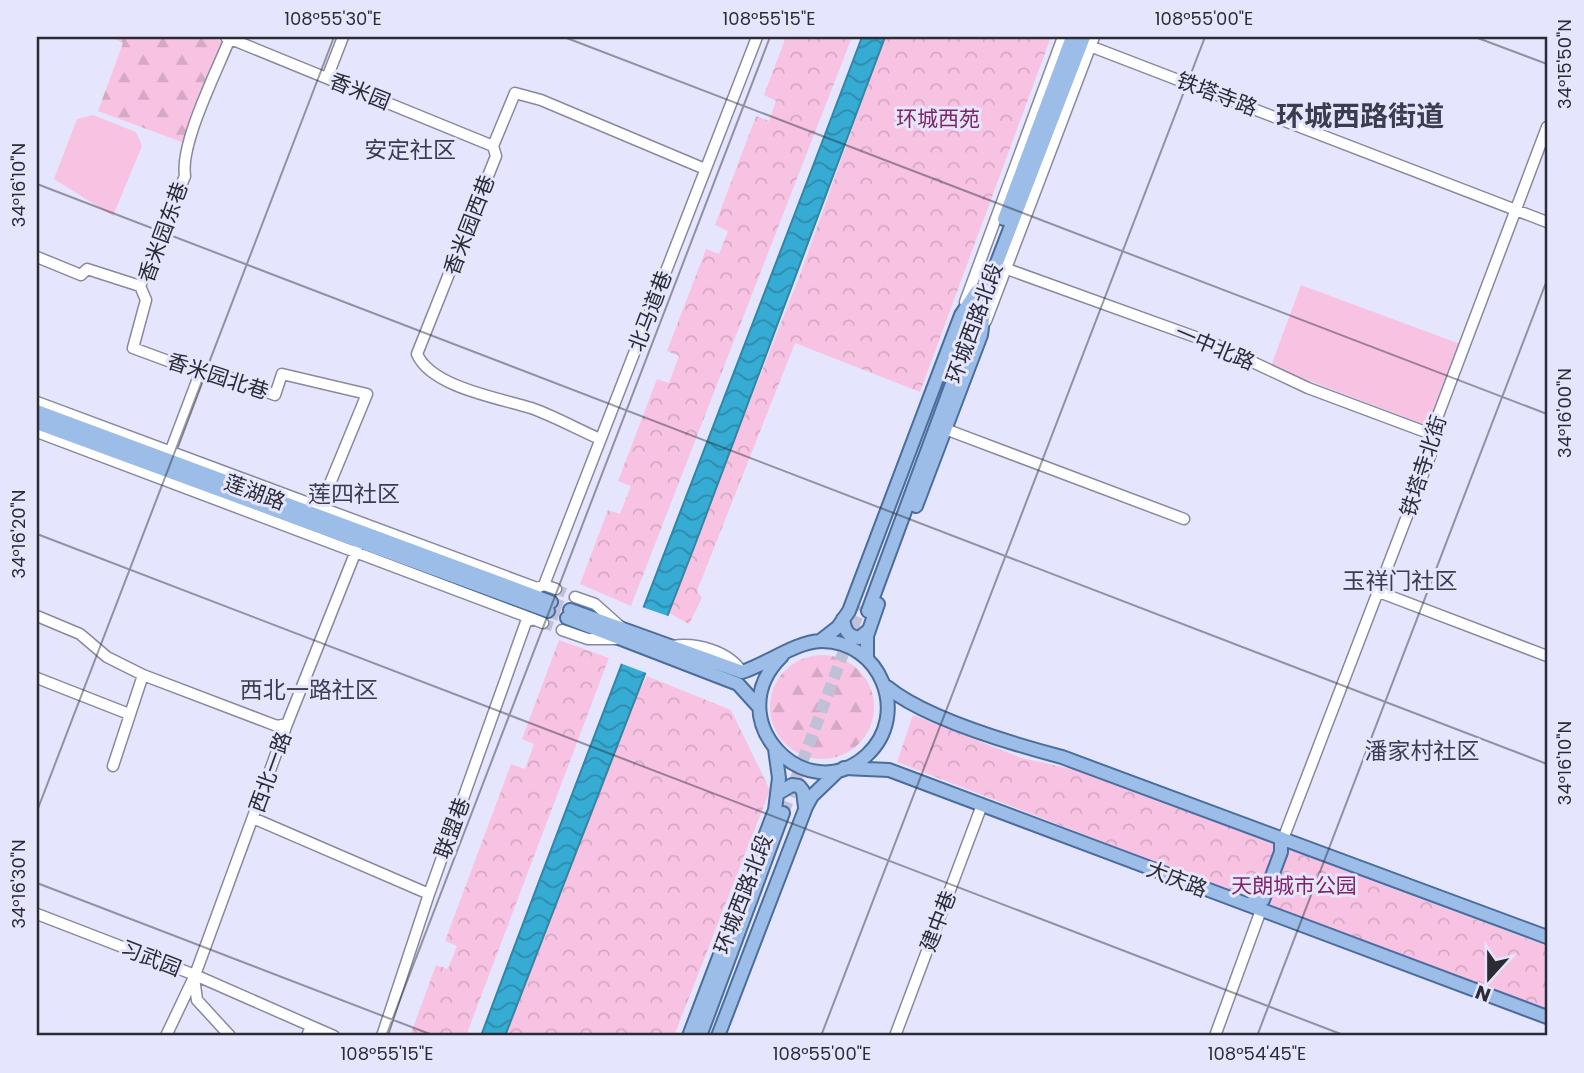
<svg xmlns="http://www.w3.org/2000/svg" width="1584" height="1073" viewBox="0 0 1584 1073" font-family="Poppins,'Noto Sans SC',sans-serif">
  <defs>
    <pattern id="forest-firs" width="22" height="20" patternUnits="userSpaceOnUse" patternTransform="scale(1.75)"><rect width="22" height="20" fill="#f8c3e3"/><path d="M5 1l3.5 6h-7zM16 11l3.5 6h-7z" fill="#d5a8c3"/></pattern>
    <pattern id="park-crowns" width="20" height="18" patternUnits="userSpaceOnUse" patternTransform="scale(1.75)"><rect width="20" height="18" fill="#f8c3e3"/><path d="M2 6a3 3 0 1 1 6 0M12 15a3 3 0 1 1 6 0" fill="none" stroke="#d5a8c3"/></pattern>
    <pattern id="water-waves" width="16" height="10" patternUnits="userSpaceOnUse" patternTransform="scale(1.75)"><rect width="16" height="10" fill="#36abd3"/><path d="M0 5q4-4 8 0t8 0" fill="none" stroke="#2e8bac"/></pattern>
  </defs>
  <rect width="100%" height="100%" fill="#e5e6fe"/>
  <!-- grass -->
  <path fill="#f8c3e3" d="M 93,115 L 136,132 L 142,146 L 113,216 L 54,179 L 77,119 Z
    M 1301,285 L 1460,344 L 1428,426 L 1271,366 Z"/>
  <!-- forest -->
  <path fill="url(#forest-firs)" d="M 112,37 L 210,37 L 229,44 L 187,144 L 98,111 L 123,43 Z
    M770 707a52 52 0 1 1 104 0a52 52 0 1 1-104 0Z"/>
  <!-- park -->
  <path fill="url(#park-crowns)" d="M 786,37 L 852,37 L 631,606 L 580,584 L 608,510 L 620,514 L 631,486 L 618,481 L 657,379 L 669,383 L 679,356 L 667,351 L 706,249 L 719,254 L 728,231 L 715,225 L 756,116 L 769,121 L 776,101 L 764,95 Z
    M 885,37 L 1051,37 L 920,392 L 795,343 L 697,591 L 702,598 L 689,624 L 667,612 L 801,272 Z
    M 559,640 L 609,658 L 466,1036 L 410,1036 L 436,965 L 448,969 L 457,946 L 445,941 L 511,764 L 525,769 L 534,744 L 522,739 Z
    M 647,676 L 731,710 L 770,790 L 674,1036 L 505,1036 L 637,695 Z
    M 913,715 L 1022,758 L 1076,770 L 1547,946 L 1547,1012 L 1273,910 L 1261,903 L 897,762 Z"/>
  <!-- water -->
  <path fill="url(#water-waves)" stroke="#3385a3" stroke-width="2" d="M 862,37 L 885,37 L 696,542 L 505,1036 L 481,1036 C 605,702 736,371 862,37 Z"/>
  <!-- pier -->
  <path fill="#e5e6fe" d="M 639,606 L 671,617 L 649,674 L 617,662 Z"/>
  <g fill="none" stroke-linecap="round" stroke-linejoin="round">
    <!-- minor-tunnel -->
    <path stroke="#c0c1d6" stroke-width="10" stroke-dasharray="10 5" stroke-linecap="butt" d="M 556,589 L 575,597
      M 543,623 L 562,630"/>
    <!-- major-tunnel -->
    <path stroke="#c0c1d6" stroke-width="12" stroke-dasharray="12 6" stroke-linecap="butt" d="M 551,602 L 570,610
      M 548,611 L 567,618
      M 783,813 L 861,606"/>
    <defs>
      <path id="minor" d="M 226,37 L 493,146
        M 230,38 C 217,71 180,143 185,176 L 140,286 L 146,300 L 133,348 L 206,375 L 209,370 L 275,395 L 282,374 L 367,394 L 317,515
        M 1082,43 L 1547,222
        M 327,78 L 343,37
        M 37,257 L 81,275 L 87,269 L 140,286
        M 996,265 L 1212,343 L 1308,388 L 1431,434
        M 965,302 L 1063,37
        M 986,321 L 1094,37
        M 37,402 L 537,588 L 544,585 L 556,589
        M 945,429 L 1184,519
        M 37,432 L 533,619
        M 600,439 C 577,429 554,416 531,408 C 499,398 431,387 417,354 L 496,156 L 493,146 L 515,93 L 541,100 L 705,169
        M 169,455 L 200,373
        M 544,585 L 757,37
        M 1379,592 L 1547,656
        M 575,597 L 595,604 L 623,629
        M 37,616 L 80,634 L 107,657 L 143,675 L 277,726 L 287,724
        M 562,630 L 588,639 L 616,639
        M 672,646 C 696,642 729,651 742,672
        M 37,678 L 129,714
        M 113,766 L 143,675
        M 253,818 L 429,894
        M 1283,839 L 1432,451 L 1431,434 L 1547,127
        M 37,914 L 195,975 L 311,1026
        M 194,978 L 197,1000 L 230,1036
        M 166,1036 L 195,975 L 287,724 L 362,536
        M 307,1036 L 311,1026 L 334,1036
        M 382,1036 L 429,894 L 526,622 L 533,619 L 543,623
        M 895,1036 L 982,805
        M 1215,1036 L 1261,910"/>
      <path id="major" d="M 1004,219 L 1072,37
        M 37,411 L 551,602
        M 37,423 L 548,611
        M 916,506 L 981,335 L 984,312
        M 570,610 L 742,672 C 767,664 795,642 821,641 C 880,640 911,714 867,755 C 806,811 717,719 782,656
        M 868,611 L 996,265 L 1084,37
        M 567,618 L 738,684 L 758,706
        M 843,619 C 845,630 847,636 859,638 L 869,630
        M 820,641 L 838,627 L 849,611 L 961,315 L 977,291
        M 867,658 L 867,636 L 878,604
        M 887,687 C 926,719 1013,744 1062,757 L 1547,937
        M 844,768 L 889,770 L 1547,1017
        M 777,794 L 792,785 L 799,786 L 803,791 L 805,807
        M 1248,904 L 1263,900 L 1281,852 L 1281,838
        M 689,1036 L 775,810 L 779,778 L 775,749
        M 700,1036 L 783,813
        M 718,1036 L 806,807 L 812,796 L 838,771"/>
    </defs>
    <!-- minor casing -->
    <use href="#minor" stroke="#88899f" stroke-width="13"/>
    <!-- major casing -->
    <use href="#major" stroke="#4a6d9e" stroke-width="16"/>
    <!-- minor -->
    <use href="#minor" stroke="#fff" stroke-width="10"/>
    <!-- major -->
    <use href="#major" stroke="#9cbde7" stroke-width="12"/>
  </g>
  <!-- ticks -->
  <path fill="none" stroke="#2b2b34" stroke-width="2" stroke-opacity="0.45" d="M 564,37 L 1547,414M 1475,37 L 1547,64M 37,184 L 1547,764M 37,534 L 1346,1036M 37,811 L 334,37M 37,883 L 435,1036M 386,1036 L 770,37M 821,1036 L 1205,37M 1257,1036 L 1547,280"/>
  <g text-anchor="middle" dominant-baseline="central" stroke-width="6" stroke-linejoin="round" paint-order="stroke">
    <!-- street labels -->
    <g font-size="21" fill="#2b2b34" stroke="#e5e6fe">
      <text transform="translate(360 91) rotate(22)">香米园</text>
      <text transform="translate(1217 94) rotate(21)">铁塔寺路</text>
      <text transform="translate(469 225) rotate(-69)">香米园西巷</text>
      <text transform="translate(163 232) rotate(-70)">香米园东巷</text>
      <text transform="translate(650 311) rotate(-69)">北马道巷</text>
      <text transform="translate(974 323) rotate(-70)">环城西路北段</text>
      <text transform="translate(1215 347) rotate(23)">一中北路</text>
      <text transform="translate(218 376) rotate(18)">香米园北巷</text>
      <text transform="translate(1423 466) rotate(-72)">铁塔寺北街</text>
      <text transform="translate(255 492) rotate(20)">莲湖路</text>
      <text transform="translate(270 772) rotate(-70)">西北一路</text>
      <text transform="translate(452 828) rotate(-70)">联盟巷</text>
      <text transform="translate(1177 879) rotate(21)">大庆路</text>
      <text transform="translate(743 894) rotate(-69)">环城西路北段</text>
      <text transform="translate(938 921) rotate(-69)">建中巷</text>
      <text transform="translate(151 958) rotate(21)">习武园</text>
    </g>
    <!-- park labels -->
    <g font-size="21" fill="#812467" stroke="#e5e6fe">
      <text x="938" y="118">环城西苑</text>
      <text x="1294" y="885">天朗城市公园</text>
    </g>
    <!-- neighbourhood labels -->
    <g font-size="23" fill="#3c3c4f" stroke="#e5e6fe">
      <text x="410" y="150">安定社区</text>
      <text x="354" y="494">莲四社区</text>
      <text x="1400" y="581">玉祥门社区</text>
      <text x="309" y="690">西北一路社区</text>
      <text x="1422" y="751">潘家村社区</text>
    </g>
    <!-- district labels -->
    <g font-size="28" font-weight="bold" fill="#3c3c4f" stroke="#e5e6fe">
      <text x="1360" y="116">环城西路街道</text>
    </g>
  </g>
  <!-- border -->
  <rect width="1584" height="1073" fill="none" stroke="#e5e6fe" stroke-width="77"/>
  <!-- north arrow -->
  <g transform="translate(1489 978) rotate(201)" stroke="#e5e6fe" stroke-width="5" paint-order="stroke">
  <path d="M0-5L12 26L0 18L-12 26Z" fill="#2b2b34"/>
  <text y="-10" font-size="19" font-weight="bold" text-anchor="middle" fill="#2b2b34">N</text>
  </g>
  <rect x="38" y="38" width="1508" height="996" fill="none" stroke="#2b2b34" stroke-width="2.5"/>
  <g font-size="18" text-anchor="middle" fill="#2b2b34">
    <text x="333" y="25">108°55'30"E</text>
    <text x="769" y="25">108°55'15"E</text>
    <text x="1204" y="25">108°55'00"E</text>
    <text transform="translate(1565 64) rotate(-90)" y="6">34°15'50"N</text>
    <text transform="translate(19 185) rotate(-90)" y="6">34°16'10"N</text>
    <text transform="translate(1565 413) rotate(-90)" y="6">34°16'00"N</text>
    <text transform="translate(19 534) rotate(-90)" y="6">34°16'20"N</text>
    <text transform="translate(1565 763) rotate(-90)" y="6">34°16'10"N</text>
    <text transform="translate(19 884) rotate(-90)" y="6">34°16'30"N</text>
    <text x="387" y="1060">108°55'15"E</text>
    <text x="822" y="1060">108°55'00"E</text>
    <text x="1257" y="1060">108°54'45"E</text>
  </g>
</svg>
